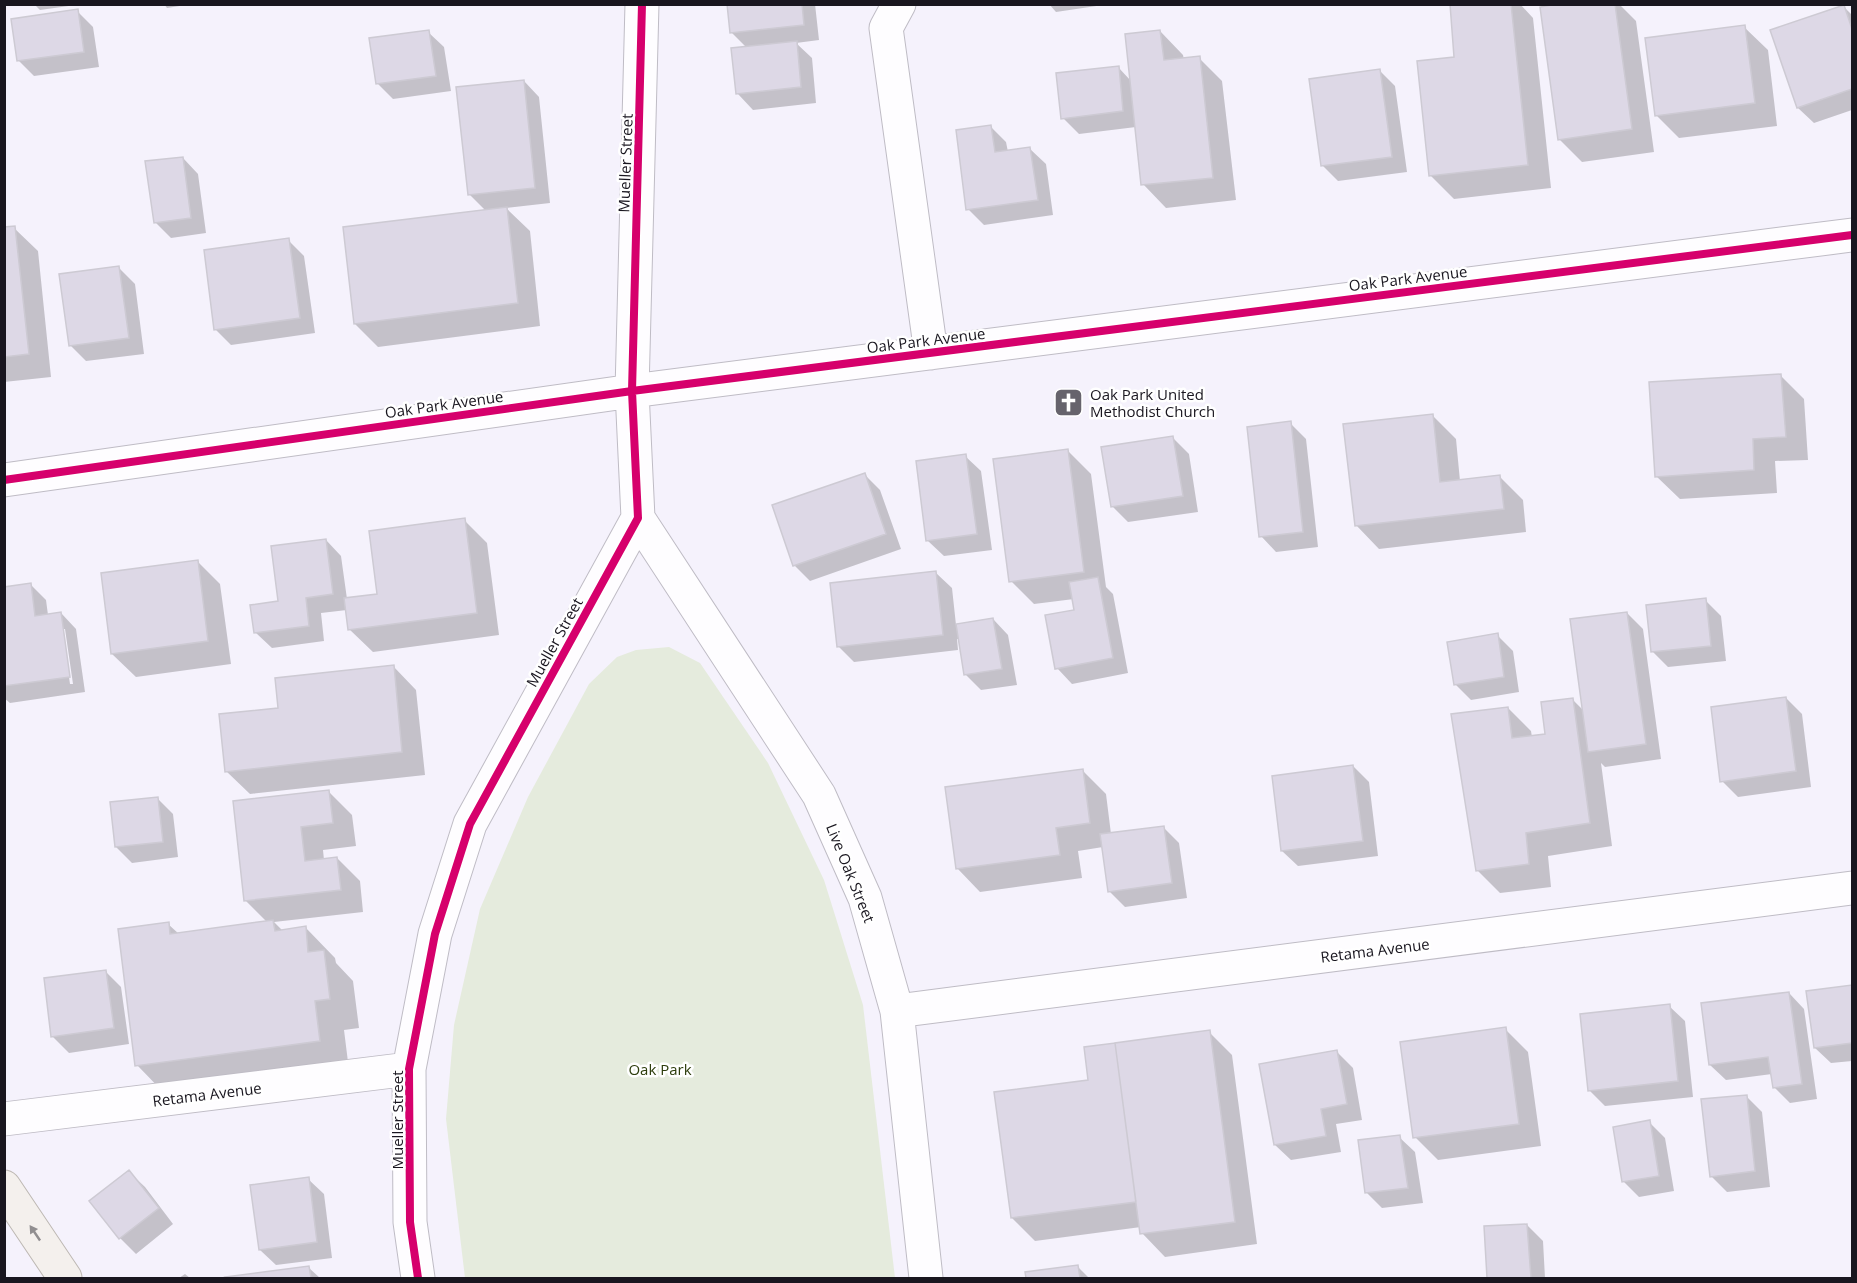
<svg xmlns="http://www.w3.org/2000/svg" width="1857" height="1283" viewBox="0 0 1857 1283" font-family="'Open Sans',sans-serif">
  <rect width="100%" height="100%" fill="#f5f2fc"/>
  <!-- green -->
  <path fill="#e5ebdd" d="M 669,647 L 700,663 L 768,763 L 824,880 L 863,1005 L 895,1278 L 465,1278 L 446,1119 L 454,1025 L 480,909 L 528,797 L 589,684 L 617,657 L 636,650 Z"/>
  <!-- shadow -->
  <path fill="#0003" fill-rule="evenodd" d="M 34,4 L 83,4 L 40,10 Z
    M 164,4 L 192,4 L 167,8 Z
    M 728,4 L 815,4 L 819,40 L 796,43 L 812,58 L 816,103 L 753,110 L 738,94 L 747,48 L 731,32 Z
    M 1049,4 L 1110,4 L 1056,12 Z
    M 1452,4 L 1520,4 L 1533,18 L 1551,188 L 1454,199 L 1430,175 L 1456,59 Z
    M 1568,4 L 1619,4 L 1636,21 L 1654,152 L 1582,162 L 1559,139 Z
    M 1844,7 L 1852,15 L 1852,110 L 1814,123 L 1798,108 Z
    M 77,11 L 93,27 L 99,67 L 34,76 L 18,60 Z
    M 1744,27 L 1768,50 L 1777,126 L 1679,138 L 1656,115 Z
    M 1160,31 L 1183,55 L 1184,60 L 1199,58 L 1222,81 L 1236,200 L 1166,208 L 1143,184 L 1136,127 L 1079,134 L 1063,118 L 1118,67 L 1131,81 Z
    M 428,32 L 444,47 L 451,91 L 393,99 L 377,83 Z
    M 1379,70 L 1395,86 L 1407,172 L 1338,181 L 1322,165 Z
    M 524,81 L 539,97 L 550,203 L 506,208 L 530,231 L 540,326 L 378,347 L 355,324 L 486,211 L 469,194 Z
    M 991,127 L 1006,142 L 1008,152 L 1030,149 L 1046,164 L 1053,215 L 984,225 L 968,209 Z
    M 183,158 L 198,174 L 206,233 L 171,238 L 155,222 Z
    M 14,228 L 38,251 L 51,377 L 4,382 L 4,229 Z
    M 288,240 L 304,256 L 315,333 L 231,345 L 215,329 Z
    M 119,268 L 135,284 L 144,354 L 86,361 L 70,345 Z
    M 1781,376 L 1804,399 L 1808,460 L 1775,461 L 1777,493 L 1680,499 L 1656,476 Z
    M 1432,415 L 1456,439 L 1460,481 L 1500,477 L 1523,500 L 1526,532 L 1379,549 L 1356,525 Z
    M 1290,423 L 1306,439 L 1318,547 L 1276,552 L 1261,536 Z
    M 1173,438 L 1189,454 L 1198,512 L 1128,522 L 1112,506 Z
    M 1068,451 L 1091,474 L 1106,587 L 1113,594 L 1128,673 L 1072,684 L 1057,668 L 1076,611 L 1074,599 L 1034,604 L 1011,581 Z
    M 965,456 L 981,471 L 992,550 L 944,556 L 928,541 Z
    M 864,474 L 880,490 L 901,549 L 810,581 L 794,565 Z
    M 464,520 L 487,543 L 499,635 L 373,652 L 349,629 L 347,610 L 321,613 L 324,641 L 272,648 L 256,633 L 326,540 L 341,556 L 347,599 L 378,596 Z
    M 197,561 L 220,584 L 231,664 L 136,677 L 112,654 Z
    M 936,573 L 952,588 L 956,625 L 993,619 L 1008,635 L 1017,685 L 981,690 L 965,674 L 960,639 L 957,639 L 958,650 L 854,662 L 838,646 Z
    M 30,584 L 46,600 L 48,615 L 61,613 L 76,629 L 85,692 L 10,703 L 4,698 L 4,588 ZM 62,629 L 65,629 L 73,684 L 70,684 Z
    M 1705,600 L 1721,616 L 1726,661 L 1668,667 L 1653,652 Z
    M 1627,613 L 1643,629 L 1661,759 L 1605,767 L 1601,763 L 1612,846 L 1548,856 L 1551,887 L 1500,893 L 1477,870 L 1508,708 L 1531,731 L 1532,737 L 1546,735 L 1572,699 L 1584,711 Z
    M 1497,635 L 1513,651 L 1519,692 L 1471,700 L 1455,684 Z
    M 393,666 L 416,690 L 425,775 L 250,794 L 226,771 L 280,709 Z
    M 1786,698 L 1802,714 L 1811,787 L 1738,797 L 1722,781 Z
    M 1353,766 L 1369,782 L 1378,856 L 1298,866 L 1282,851 Z
    M 1082,770 L 1106,794 L 1111,834 L 1163,827 L 1179,843 L 1187,898 L 1125,907 L 1109,891 L 1103,847 L 1078,851 L 1082,878 L 980,892 L 957,868 Z
    M 329,792 L 352,815 L 356,846 L 323,850 L 324,860 L 337,858 L 360,881 L 363,912 L 274,922 L 283,931 L 306,928 L 335,958 L 336,963 L 353,981 L 359,1028 L 344,1030 L 349,1070 L 166,1095 L 137,1065 L 168,924 L 179,934 L 267,922 L 245,900 L 234,802 Z
    M 157,798 L 173,814 L 178,857 L 132,863 L 116,847 Z
    M 105,971 L 121,987 L 129,1044 L 69,1053 L 53,1037 Z
    M 1852,986 L 1852,1061 L 1831,1063 L 1815,1048 L 1808,992 Z
    M 1789,993 L 1804,1009 L 1817,1099 L 1790,1103 L 1774,1087 L 1772,1074 L 1726,1080 L 1710,1065 Z
    M 1669,1006 L 1685,1021 L 1693,1097 L 1605,1106 L 1590,1091 Z
    M 1505,1029 L 1528,1052 L 1541,1146 L 1438,1160 L 1415,1137 Z
    M 1209,1032 L 1232,1055 L 1257,1244 L 1165,1257 L 1142,1233 L 1141,1227 L 1035,1241 L 1012,1218 L 1089,1081 Z
    M 1337,1052 L 1353,1068 L 1362,1120 L 1336,1124 L 1341,1152 L 1291,1160 L 1275,1145 Z
    M 1746,1096 L 1762,1112 L 1770,1187 L 1727,1192 L 1711,1176 Z
    M 1649,1122 L 1665,1138 L 1674,1191 L 1639,1197 L 1623,1181 Z
    M 1399,1137 L 1415,1152 L 1423,1203 L 1382,1208 L 1367,1193 Z
    M 129,1172 L 145,1187 L 173,1224 L 136,1254 L 120,1238 Z
    M 308,1179 L 324,1194 L 332,1258 L 276,1265 L 260,1250 Z
    M 1527,1225 L 1543,1241 L 1545,1278 L 1489,1278 L 1485,1228 Z
    M 1078,1267 L 1089,1278 L 1027,1278 L 1027,1273 Z
    M 309,1268 L 320,1278 L 227,1278 Z
    M 185,1274 L 190,1278 L 179,1278 Z"/>
  <!-- building -->
  <path fill="#ddd8e6" stroke="#cdcad3" stroke-width="1.5" d="M 727,4 L 802,4 L 804,25 L 730,33 Z
    M 1450,4 L 1511,4 L 1528,165 L 1429,176 L 1417,61 L 1454,57 Z
    M 1557,4 L 1615,4 L 1632,129 L 1558,140 L 1540,7 Z
    M 1844,5 L 1852,29 L 1852,89 L 1797,108 L 1770,30 Z
    M 78,9 L 84,52 L 17,61 L 11,19 Z
    M 1745,25 L 1755,103 L 1655,116 L 1645,38 Z
    M 429,30 L 436,76 L 376,84 L 369,38 Z
    M 1160,30 L 1164,60 L 1200,56 L 1213,178 L 1141,185 L 1125,34 Z
    M 797,41 L 801,87 L 736,94 L 731,48 Z
    M 1119,66 L 1123,111 L 1061,119 L 1056,73 Z
    M 1380,69 L 1392,157 L 1321,166 L 1309,79 Z
    M 524,80 L 535,188 L 468,195 L 456,87 Z
    M 991,125 L 995,152 L 1030,147 L 1038,200 L 966,210 L 956,130 Z
    M 183,157 L 191,218 L 154,223 L 145,161 Z
    M 507,207 L 518,303 L 354,324 L 343,227 Z
    M 15,226 L 29,354 L 4,357 L 4,227 Z
    M 289,238 L 300,318 L 214,330 L 204,250 Z
    M 119,266 L 129,338 L 69,346 L 59,274 Z
    M 1781,374 L 1786,437 L 1753,439 L 1754,470 L 1655,477 L 1649,382 Z
    M 1433,414 L 1440,482 L 1500,475 L 1504,509 L 1355,526 L 1343,424 Z
    M 1291,421 L 1303,532 L 1259,537 L 1247,427 Z
    M 1173,436 L 1183,496 L 1111,507 L 1101,447 Z
    M 1068,449 L 1084,572 L 1009,582 L 993,459 Z
    M 966,454 L 977,534 L 926,541 L 916,461 Z
    M 865,473 L 886,534 L 793,566 L 772,505 Z
    M 465,518 L 477,613 L 348,630 L 344,598 L 377,594 L 369,531 Z
    M 326,539 L 333,594 L 306,598 L 309,626 L 254,633 L 250,605 L 278,601 L 271,546 Z
    M 198,560 L 208,641 L 111,654 L 101,573 Z
    M 936,571 L 943,635 L 837,647 L 830,583 Z
    M 1098,577 L 1113,658 L 1055,669 L 1045,615 L 1074,610 L 1069,582 Z
    M 31,583 L 35,616 L 61,612 L 70,677 L 4,686 L 4,587 Z
    M 1706,598 L 1711,646 L 1651,652 L 1646,605 Z
    M 1627,612 L 1646,744 L 1588,752 L 1570,619 Z
    M 993,618 L 1002,669 L 964,675 L 956,624 Z
    M 1498,633 L 1504,677 L 1454,685 L 1447,642 Z
    M 394,665 L 402,752 L 225,772 L 219,714 L 278,708 L 275,678 Z
    M 1786,697 L 1796,771 L 1720,782 L 1711,707 Z
    M 1573,698 L 1590,823 L 1526,833 L 1529,864 L 1476,871 L 1451,714 L 1508,707 L 1512,738 L 1545,734 L 1541,702 Z
    M 1353,765 L 1363,841 L 1281,851 L 1272,776 Z
    M 1083,769 L 1090,823 L 1056,828 L 1060,855 L 956,869 L 945,787 Z
    M 329,790 L 333,823 L 301,827 L 305,861 L 337,857 L 341,890 L 244,901 L 233,801 Z
    M 158,797 L 163,842 L 115,847 L 110,802 Z
    M 1164,826 L 1172,883 L 1108,892 L 1100,834 Z
    M 273,920 L 275,931 L 306,926 L 308,952 L 324,950 L 330,999 L 315,1001 L 320,1041 L 135,1066 L 118,929 L 169,922 L 170,934 Z
    M 106,970 L 114,1028 L 51,1037 L 44,978 Z
    M 1852,985 L 1852,1043 L 1814,1048 L 1806,991 Z
    M 1789,992 L 1802,1084 L 1773,1088 L 1768,1057 L 1709,1065 L 1701,1003 Z
    M 1670,1004 L 1678,1081 L 1588,1091 L 1580,1014 Z
    M 1506,1027 L 1519,1124 L 1413,1138 L 1400,1042 Z
    M 1210,1030 L 1235,1222 L 1140,1234 L 1115,1043 Z
    M 1115,1043 L 1136,1202 L 1011,1218 L 994,1092 L 1088,1080 L 1084,1047 Z
    M 1337,1050 L 1347,1104 L 1321,1109 L 1326,1136 L 1274,1145 L 1259,1064 Z
    M 1747,1095 L 1755,1171 L 1710,1177 L 1701,1099 Z
    M 1650,1120 L 1659,1176 L 1622,1182 L 1613,1127 Z
    M 1400,1135 L 1408,1188 L 1365,1193 L 1358,1140 Z
    M 129,1170 L 159,1208 L 119,1239 L 89,1201 Z
    M 309,1177 L 317,1242 L 259,1250 L 250,1185 Z
    M 1527,1224 L 1531,1278 L 1487,1278 L 1484,1226 Z
    M 1078,1265 L 1080,1278 L 1026,1278 L 1025,1272 Z
    M 309,1266 L 311,1278 L 226,1278 L 225,1277 Z"/>
  <g fill="none" stroke-linecap="round" stroke-linejoin="round">
    <defs>
      <path id="minor" d="M 899,4 L 886,28 L 931,353
        M 4,480 L 632,391 L 1852,235
        M 638,518 L 819,795 L 865,898 L 897,1011 L 926,1278
        M 897,1011 L 1852,888
        M 4,1119 L 409,1069
        M 418,1278 L 410,1222 L 409,1069 L 435,934 L 470,824 L 638,518 L 632,391 L 642,4"/>
      <path id="major" d="M 4,1187 L 65,1278"/>
    </defs>
    <!-- minor casing -->
    <use href="#minor" stroke="#bfbcc5" stroke-width="35"/>
    <!-- major casing -->
    <use href="#major" stroke="#bdb8b3" stroke-width="35"/>
    <!-- minor -->
    <use href="#minor" stroke="#fefdff" stroke-width="33"/>
    <!-- major -->
    <use href="#major" stroke="#f4f0ed" stroke-width="33"/>
    <defs>
      <path id="cycleway" d="M 4,480 L 632,391 L 1852,235
        M 418,1278 L 410,1222 L 409,1069 L 435,934 L 470,824 L 638,518 L 632,391 L 642,4"/>
    </defs>
    <!-- cycleway casing -->
    <use href="#cycleway" stroke="#fff" stroke-width="11"/>
    <!-- cycleway -->
    <use href="#cycleway" stroke="#d6006c" stroke-width="8"/>
  </g>
  <!-- one-way arrows -->
  <defs><path id="oneway-solid" d="M-6-.8H1V-3.2L6.5 0L1 3.2V.8H-6Z" transform="scale(1.5)"/></defs>
  <use fill="#918e90" href="#oneway-solid" transform="translate(35 1233) rotate(-124)"/>
  <!-- icons -->
  <defs>
    <symbol id="church-square" viewBox="-11 -11 22 22"><rect x="-9" y="-9" width="18" height="18" rx="4" fill="#66636c" stroke="#fff"/><path d="M-1.2-6h2.4v3.5h3.3v2.4h-3.3V6h-2.4V-.1h-3.3v-2.4h3.3Z" fill="#fff"/></symbol>
  </defs>
  <g fill-rule="evenodd">
    <use href="#church-square" x="1052" y="386" width="33" height="33"/>
  </g>
  <g text-anchor="middle" dominant-baseline="central" stroke-width="5" stroke-linejoin="round" paint-order="stroke">
    <!-- street labels -->
    <g font-size="15" fill="#19161f" stroke="#fff">
      <text transform="translate(625 163) rotate(-88)">Mueller Street</text>
      <text transform="translate(1408 278) rotate(-7)">Oak Park Avenue</text>
      <text transform="translate(926 340) rotate(-7)">Oak Park Avenue</text>
      <text transform="translate(444 404) rotate(-8)">Oak Park Avenue</text>
      <text transform="translate(554 642) rotate(-61)">Mueller Street</text>
      <text transform="translate(851 873) rotate(68)">Live Oak Street</text>
      <text transform="translate(1375 950) rotate(-7)">Retama Avenue</text>
      <text transform="translate(207 1094) rotate(-7)">Retama Avenue</text>
      <text transform="translate(397 1120) rotate(-90)">Mueller Street</text>
    </g>
    <!-- poi labels -->
    <g font-size="15" fill="#19161f" stroke="#fff" text-anchor="start">
      <text x="1090" y="394">Oak Park United<tspan x="1090" dy="17">Methodist Church</tspan></text>
    </g>
    <!-- park labels -->
    <g font-size="15" fill="#2d3d0c" stroke="#fff">
      <text x="660" y="1069">Oak Park</text>
    </g>
  </g>
  <!-- border -->
  <rect width="1857" height="1283" fill="none" stroke="#19161f" stroke-width="12"/>
</svg>
